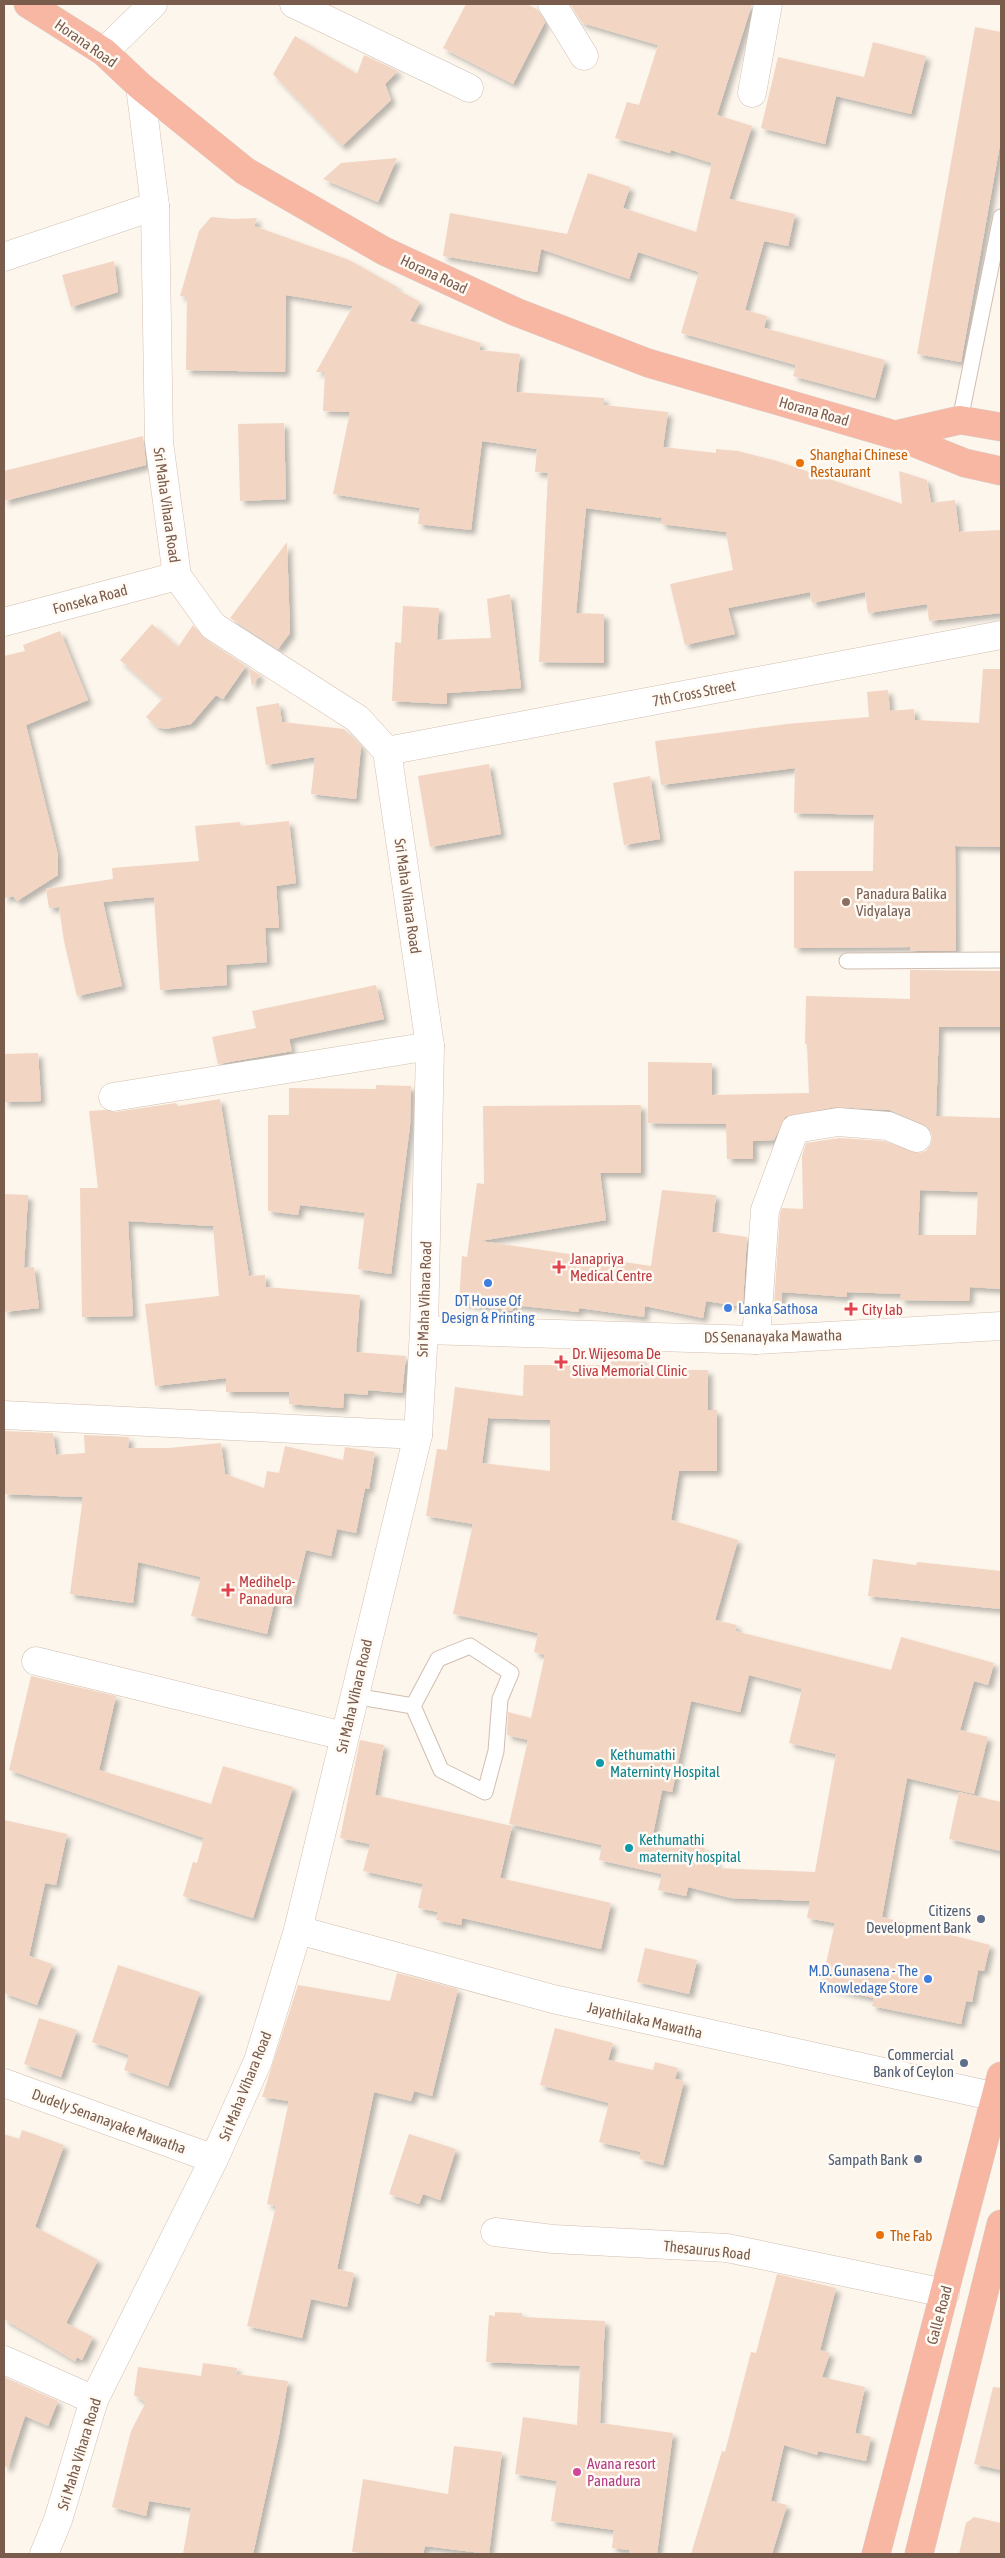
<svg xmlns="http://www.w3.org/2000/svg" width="1005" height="2558" viewBox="0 0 1005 2558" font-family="'Asap Condensed',sans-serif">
  <defs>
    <filter id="shadow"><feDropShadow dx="4.5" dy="4.5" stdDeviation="2.5" flood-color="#0004"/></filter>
  </defs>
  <rect width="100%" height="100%" fill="#fdf6ec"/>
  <!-- building -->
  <path fill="#f3d5c3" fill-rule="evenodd" filter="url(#shadow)" d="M 466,4 L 527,4 L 538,10 L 545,22 L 513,84 L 443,48 Z
    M 570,4 L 752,4 L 717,115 L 752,126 L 729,199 L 795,214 L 788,246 L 764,241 L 745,310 L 767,316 L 764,328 L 885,360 L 875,398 L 793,376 L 796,365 L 681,333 L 699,272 L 638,252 L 629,279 L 541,249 L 537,272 L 443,256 L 450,213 L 567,234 L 588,173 L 630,187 L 623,208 L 696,232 L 712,163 L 671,150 L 670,153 L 615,138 L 627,102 L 639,105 L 658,45 L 582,23 Z
    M 975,27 L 1001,32 L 1001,139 L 961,362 L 917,354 Z
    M 295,36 L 357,74 L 364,55 L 398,71 L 385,84 L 391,100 L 342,146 L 273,74 Z
    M 873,42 L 926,56 L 911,114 L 836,96 L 825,144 L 761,128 L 778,57 L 864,77 Z
    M 397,158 L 378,202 L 323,179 L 341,163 Z
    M 211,217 L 232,219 L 257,218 L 254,226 L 349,260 L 397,287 L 396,289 L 420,302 L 410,321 L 481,343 L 479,350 L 520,354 L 516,392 L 604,398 L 604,405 L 668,412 L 663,447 L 716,453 L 716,449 L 738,451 L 777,461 L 902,504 L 899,471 L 927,480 L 931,503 L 955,500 L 959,532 L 1001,530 L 1001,613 L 929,621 L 927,604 L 868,613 L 865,592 L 812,603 L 810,592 L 728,608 L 735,634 L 685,645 L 670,584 L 733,570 L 726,532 L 661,524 L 662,518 L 586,508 L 576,613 L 604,614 L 604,663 L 539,662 L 548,473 L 535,472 L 537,449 L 482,441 L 471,530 L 418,524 L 420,508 L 333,494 L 350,412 L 323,411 L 325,372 L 316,372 L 353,306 L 286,295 L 285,372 L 186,370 L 187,297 L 180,296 L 199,231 Z
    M 114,261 L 118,292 L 71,307 L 62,275 Z
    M 284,423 L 286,499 L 240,501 L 238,424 Z
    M 143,436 L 146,465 L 4,501 L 4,471 Z
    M 287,542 L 290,633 L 278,649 L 230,618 Z
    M 510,594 L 521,688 L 447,693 L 447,704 L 392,701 L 395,642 L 401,643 L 403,606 L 439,608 L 437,640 L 491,638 L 487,599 Z
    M 152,624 L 178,647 L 193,625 L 205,639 L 246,666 L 223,699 L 216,695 L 191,724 L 166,729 L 157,727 L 146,717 L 163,698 L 120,660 Z
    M 60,631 L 88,700 L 26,725 L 58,855 L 58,875 L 17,901 L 13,896 L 4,898 L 4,656 L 25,651 L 23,645 Z
    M 249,668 L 260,675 L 252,686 Z
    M 983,669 L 1001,669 L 1001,847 L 955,846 L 956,951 L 910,951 L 910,947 L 794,948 L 794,871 L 873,871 L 874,815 L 794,813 L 795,768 L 661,785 L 655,741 L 787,724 L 869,717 L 867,692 L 888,690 L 890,711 L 914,709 L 915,720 L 979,723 Z
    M 279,703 L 282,722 L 344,729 L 361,746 L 356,799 L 311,794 L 315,757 L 266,765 L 256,707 Z
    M 489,764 L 501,834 L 430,847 L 418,776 Z
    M 650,776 L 660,839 L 624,845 L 613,783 Z
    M 289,821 L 296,883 L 276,886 L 279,928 L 265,928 L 267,962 L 226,965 L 227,985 L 160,990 L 154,897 L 103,902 L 122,986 L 77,996 L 64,941 L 59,907 L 49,908 L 46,889 L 113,879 L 112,868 L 199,861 L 195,826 L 240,822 L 241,826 Z
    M 910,970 L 1001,971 L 1001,1027 L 939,1027 L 936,1116 L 1001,1118 L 1001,1289 L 970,1287 L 969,1301 L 900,1300 L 901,1294 L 847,1292 L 847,1297 L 782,1292 L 781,1305 L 774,1305 L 780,1213 L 782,1208 L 803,1209 L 802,1156 L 806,1143 L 839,1138 L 884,1141 L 919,1153 L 926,1151 L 931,1144 L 932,1136 L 930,1129 L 923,1124 L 890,1110 L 835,1107 L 785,1117 L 774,1140 L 753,1141 L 753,1159 L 727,1159 L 726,1124 L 648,1123 L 648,1062 L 712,1063 L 712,1095 L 809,1093 L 807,1044 L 805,1044 L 806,996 L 910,999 ZM 920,1190 L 978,1192 L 976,1235 L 918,1235 Z
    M 376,985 L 384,1019 L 289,1039 L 292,1051 L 218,1064 L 212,1037 L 256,1028 L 252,1011 Z
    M 38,1053 L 41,1101 L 4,1102 L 4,1054 Z
    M 376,1085 L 411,1086 L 410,1126 L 391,1274 L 358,1269 L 365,1213 L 300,1205 L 298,1215 L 268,1211 L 268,1115 L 289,1115 L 289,1088 L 376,1089 Z
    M 220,1099 L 249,1276 L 265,1275 L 266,1287 L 360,1295 L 356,1352 L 406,1356 L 402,1393 L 368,1390 L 368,1395 L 344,1393 L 343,1408 L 289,1404 L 289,1392 L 226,1392 L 226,1378 L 155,1386 L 145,1304 L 219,1296 L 213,1226 L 128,1221 L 133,1316 L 82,1317 L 80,1188 L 98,1188 L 89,1111 L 105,1110 L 115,1112 L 176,1103 L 178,1106 Z
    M 641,1105 L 641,1173 L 600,1173 L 606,1220 L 480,1241 L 651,1266 L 662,1190 L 716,1195 L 712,1232 L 747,1237 L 743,1302 L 739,1302 L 738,1306 L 706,1301 L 703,1318 L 645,1306 L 644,1317 L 579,1308 L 579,1312 L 513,1305 L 512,1311 L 459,1302 L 462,1256 L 467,1257 L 477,1183 L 484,1184 L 483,1106 Z
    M 4,1194 L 28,1195 L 24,1268 L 34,1267 L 39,1308 L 4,1312 Z
    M 611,1359 L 643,1359 L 643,1370 L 708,1370 L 708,1410 L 717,1410 L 717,1471 L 679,1471 L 671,1520 L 738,1540 L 715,1620 L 737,1625 L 735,1631 L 891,1670 L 901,1637 L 994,1663 L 988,1685 L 974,1681 L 960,1730 L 988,1737 L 974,1794 L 907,1778 L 882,1917 L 990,1945 L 984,1971 L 978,1970 L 972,2002 L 966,2001 L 961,2024 L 872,2006 L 874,1998 L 821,1986 L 835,1923 L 807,1918 L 810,1901 L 731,1898 L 688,1887 L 686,1896 L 658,1890 L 662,1874 L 599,1860 L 602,1845 L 509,1824 L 528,1740 L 507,1735 L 508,1712 L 531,1718 L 545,1655 L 534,1652 L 538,1633 L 453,1614 L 473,1524 L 426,1516 L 437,1449 L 447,1450 L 455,1387 L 523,1396 L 524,1365 L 610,1365 ZM 488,1418 L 550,1420 L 550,1471 L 482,1463 ZM 749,1675 L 802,1689 L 789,1743 L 836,1754 L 815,1872 L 715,1868 L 717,1861 L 703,1858 L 705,1848 L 653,1834 L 662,1790 L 672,1792 L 691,1701 L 740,1712 Z
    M 4,1431 L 53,1433 L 56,1455 L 85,1453 L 84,1435 L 129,1437 L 128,1448 L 169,1448 L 221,1443 L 225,1474 L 264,1488 L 267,1471 L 279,1473 L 285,1446 L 343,1460 L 345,1447 L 375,1452 L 369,1489 L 365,1488 L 356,1533 L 337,1529 L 331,1556 L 306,1550 L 293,1603 L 275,1599 L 267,1634 L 191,1616 L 201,1577 L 138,1562 L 133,1603 L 70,1594 L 83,1497 L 4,1494 Z
    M 873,1559 L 916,1565 L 917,1562 L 1001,1571 L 1001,1609 L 868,1596 Z
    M 31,1676 L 116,1696 L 99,1770 L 211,1804 L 223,1766 L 293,1787 L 253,1918 L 183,1896 L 193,1862 L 197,1863 L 204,1838 L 9,1770 Z
    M 360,1740 L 384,1745 L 375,1795 L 512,1826 L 500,1878 L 611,1903 L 601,1949 L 462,1918 L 461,1925 L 436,1920 L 438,1912 L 418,1908 L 423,1884 L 363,1871 L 370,1844 L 340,1838 Z
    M 959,1792 L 1001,1802 L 1001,1851 L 949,1839 Z
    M 4,1820 L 67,1834 L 56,1885 L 45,1883 L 29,1956 L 52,1964 L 37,2005 L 4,1993 Z
    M 645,1948 L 697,1960 L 689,1994 L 637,1982 Z
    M 118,1965 L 200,1992 L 168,2086 L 124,2070 L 129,2055 L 92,2042 Z
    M 397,1973 L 458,1989 L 432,2096 L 414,2091 L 411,2101 L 374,2092 L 337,2269 L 354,2273 L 347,2307 L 311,2299 L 302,2338 L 247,2326 L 276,2206 L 267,2204 L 289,2101 L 262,2097 L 298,1985 L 390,2001 Z
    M 39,2018 L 77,2030 L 61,2077 L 24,2064 Z
    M 555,2028 L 613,2043 L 608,2060 L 653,2070 L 655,2062 L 678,2068 L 675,2079 L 684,2081 L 663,2165 L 639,2159 L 641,2152 L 599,2142 L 609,2103 L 540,2085 Z
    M 22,2130 L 64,2145 L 35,2227 L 98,2260 L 66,2323 L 93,2337 L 82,2360 L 77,2357 L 75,2361 L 4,2319 L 4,2134 L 19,2139 Z
    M 409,2134 L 456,2149 L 440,2200 L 423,2194 L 419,2204 L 389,2194 Z
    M 777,2274 L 836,2288 L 820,2350 L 830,2353 L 822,2377 L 865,2387 L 855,2433 L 871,2437 L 866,2461 L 818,2451 L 817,2455 L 784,2445 L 771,2501 L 787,2505 L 772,2554 L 691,2554 L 722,2451 L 725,2452 L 751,2352 L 756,2353 Z
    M 495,2312 L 522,2313 L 522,2317 L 605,2321 L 600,2423 L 673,2433 L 657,2554 L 629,2554 L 630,2550 L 612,2548 L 614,2530 L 551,2521 L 557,2481 L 515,2474 L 523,2417 L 577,2425 L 580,2366 L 486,2362 L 489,2315 L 495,2316 Z
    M 203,2363 L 237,2368 L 236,2374 L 288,2381 L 279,2435 L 253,2554 L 183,2554 L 191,2508 L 149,2501 L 146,2516 L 112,2507 L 131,2431 L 146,2402 L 134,2395 L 138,2367 L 201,2376 Z
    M 4,2377 L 58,2401 L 48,2426 L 25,2416 L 8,2467 L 4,2466 Z
    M 993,2387 L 1001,2388 L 1001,2470 L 974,2464 Z
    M 454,2446 L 502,2452 L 489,2554 L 425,2546 L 423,2554 L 352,2552 L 363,2479 L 448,2494 Z
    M 974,2517 L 1001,2523 L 1001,2554 L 959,2554 L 966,2523 Z"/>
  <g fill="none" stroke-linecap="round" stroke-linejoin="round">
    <defs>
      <path id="lane" d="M 960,420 L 1001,217
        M 847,961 L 1001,960
        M 354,1696 L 413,1706 L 438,1659 L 470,1646 L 511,1673 L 500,1699 L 496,1751 L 485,1792 L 441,1770 L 413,1706"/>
      <path id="street" d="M 294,4 L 469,88
        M 552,4 L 584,56
        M 104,52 L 153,4
        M 752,93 L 768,4
        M 4,257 L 155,206
        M 4,622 L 177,576
        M 387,751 L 1001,635
        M 113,1097 L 430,1046
        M 756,1340 L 765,1210 L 795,1129 L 838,1122 L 888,1126 L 917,1138
        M 4,1415 L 418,1435
        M 36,1661 L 344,1736
        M 298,1930 L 553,1999 L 1001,2098
        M 4,2083 L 214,2159
        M 495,2232 L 553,2239 L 727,2248 L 945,2293
        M 4,2360 L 94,2400"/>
      <path id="secondary" d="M 424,1330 L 756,1340 L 1001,1326
        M 44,2554 L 58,2520 L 94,2400 L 214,2159 L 258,2061 L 298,1930 L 418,1435 L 424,1330 L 430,1046 L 387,751 L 358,719 L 213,626 L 177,576 L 159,442 L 155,206 L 140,86"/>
      <path id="highway" d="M 28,4 L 104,52 L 140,86 L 245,171 L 384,251 L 516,312 L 648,363 L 895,435 L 965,463 L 1001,471
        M 895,435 L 960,420 L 1001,427
        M 876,2554 L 1001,2076
        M 919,2554 L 1001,2224"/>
    </defs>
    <!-- lane casing -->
    <use href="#lane" stroke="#d1beb0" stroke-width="17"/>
    <!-- street casing -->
    <use href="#street" stroke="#d1beb0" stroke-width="29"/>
    <!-- secondary casing -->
    <use href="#secondary" stroke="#d6c0b0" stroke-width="29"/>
    <!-- highway casing -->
    <use href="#highway" stroke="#dad1cd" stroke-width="29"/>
    <!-- lane -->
    <use href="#lane" stroke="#fff" stroke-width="15"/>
    <!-- street -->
    <use href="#street" stroke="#fff" stroke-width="28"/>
    <!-- secondary -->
    <use href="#secondary" stroke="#fff" stroke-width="28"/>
    <!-- highway -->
    <use href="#highway" stroke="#f7b7a3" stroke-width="28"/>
  </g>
  <!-- markers -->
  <g fill="#e8710a" stroke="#fffaf3" stroke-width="2">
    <circle cx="800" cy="463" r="5"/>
    <circle cx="880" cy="2235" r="5"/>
  </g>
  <circle fill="#8d6e63" stroke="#fffaf3" stroke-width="2" cx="846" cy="902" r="5"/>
  <g fill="#e0444e" stroke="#fffaf3" stroke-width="2">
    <path d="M556.5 1259.5h5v5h5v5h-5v5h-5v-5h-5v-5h5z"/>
    <path d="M848.5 1301.5h5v5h5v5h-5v5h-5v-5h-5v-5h5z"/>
    <path d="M558.5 1354.5h5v5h5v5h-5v5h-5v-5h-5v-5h5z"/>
    <path d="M225.5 1582.5h5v5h5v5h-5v5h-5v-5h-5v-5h5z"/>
  </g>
  <g fill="#3f7fe0" stroke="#fffaf3" stroke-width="2">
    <circle cx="488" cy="1283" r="5"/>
    <circle cx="728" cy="1308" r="5"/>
    <circle cx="928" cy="1979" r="5"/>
  </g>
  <g fill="#0f9aa8" stroke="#fffaf3" stroke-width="2">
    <circle cx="600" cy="1763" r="5"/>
    <circle cx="629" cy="1848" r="5"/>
  </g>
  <g fill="#5c6f8a" stroke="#fffaf3" stroke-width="2">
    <circle cx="981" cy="1919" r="5"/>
    <circle cx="964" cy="2063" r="5"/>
    <circle cx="918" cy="2159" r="5"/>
  </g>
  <circle fill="#d1479c" stroke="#fffaf3" stroke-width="2" cx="577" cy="2472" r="5"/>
  <g text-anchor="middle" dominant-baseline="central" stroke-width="5" stroke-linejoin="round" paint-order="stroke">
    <!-- street labels -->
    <g font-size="15" fill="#7a5c4d" stroke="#fffaf3">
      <text transform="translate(86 43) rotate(35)">Horana Road</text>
      <text transform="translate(434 274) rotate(25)">Horana Road</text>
      <text transform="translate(814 411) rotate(16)">Horana Road</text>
      <text transform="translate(167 505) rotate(82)">Sri Maha Vihara Road</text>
      <text transform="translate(90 599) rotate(-15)">Fonseka Road</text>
      <text transform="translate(694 693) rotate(-11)">7th Cross Street</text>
      <text transform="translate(408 896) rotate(82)">Sri Maha Vihara Road</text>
      <text transform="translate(424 1299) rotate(-88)">Sri Maha Vihara Road</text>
      <text transform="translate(773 1336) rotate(-1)">DS Senanayaka Mawatha</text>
      <text transform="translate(354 1696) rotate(-77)">Sri Maha Vihara Road</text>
      <text transform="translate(645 2020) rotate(13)">Jayathilaka Mawatha</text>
      <text transform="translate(245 2086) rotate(-68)">Sri Maha Vihara Road</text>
      <text transform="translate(109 2121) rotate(20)">Dudely Senanayake Mawatha</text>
      <text transform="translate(707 2250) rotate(6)">Thesaurus Road</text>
      <text transform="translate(939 2315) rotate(-75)">Galle Road</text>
      <text transform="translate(79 2454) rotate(-73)">Sri Maha Vihara Road</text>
    </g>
    <!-- food labels -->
    <g font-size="15" fill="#c56008" stroke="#fffaf3" text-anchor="start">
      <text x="810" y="454">Shanghai Chinese<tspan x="810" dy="17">Restaurant</tspan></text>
      <text x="890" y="2235">The Fab</text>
    </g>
    <!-- education labels -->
    <g font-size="15" fill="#785e54" stroke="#fffaf3" text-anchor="start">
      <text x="856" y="893">Panadura Balika<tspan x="856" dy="17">Vidyalaya</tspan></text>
    </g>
    <!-- health labels -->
    <g font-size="15" fill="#be3a42" stroke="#fffaf3" text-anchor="start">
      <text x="570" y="1258">Janapriya<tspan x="570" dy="17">Medical Centre</tspan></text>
      <text x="862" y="1309">City lab</text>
      <text x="572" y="1353">Dr. Wijesoma De<tspan x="572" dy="17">Sliva Memorial Clinic</tspan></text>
      <text x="239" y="1581">Medihelp-<tspan x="239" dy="17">Panadura</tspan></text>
    </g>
    <!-- shop labels -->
    <g font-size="15" fill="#366cbe" stroke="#fffaf3">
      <text x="488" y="1300">DT House Of<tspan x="488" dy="17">Design &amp; Printing</tspan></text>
      <text x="738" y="1308" text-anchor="start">Lanka Sathosa</text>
      <text x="918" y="1970" text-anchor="end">M.D. Gunasena - The<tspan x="918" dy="17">Knowledage Store</tspan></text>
    </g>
    <!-- culture labels -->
    <g font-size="15" fill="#0d838f" stroke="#fffaf3" text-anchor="start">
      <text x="610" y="1754">Kethumathi<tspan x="610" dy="17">Materninty Hospital</tspan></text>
      <text x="639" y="1839">Kethumathi<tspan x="639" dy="17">maternity hospital</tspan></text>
    </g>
    <!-- service labels -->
    <g font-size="15" fill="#4e5e75" stroke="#fffaf3" text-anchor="end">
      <text x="971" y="1910">Citizens<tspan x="971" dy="17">Development Bank</tspan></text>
      <text x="954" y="2054">Commercial<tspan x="954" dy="17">Bank of Ceylon</tspan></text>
      <text x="908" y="2159">Sampath Bank</text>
    </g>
    <!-- hotel labels -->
    <g font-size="15" fill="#b23c85" stroke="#fffaf3" text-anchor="start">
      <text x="587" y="2463">Avana resort<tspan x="587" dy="17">Panadura</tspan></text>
    </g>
  </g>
  <!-- border -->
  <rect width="1005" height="2558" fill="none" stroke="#7a5c4d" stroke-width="10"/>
</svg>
